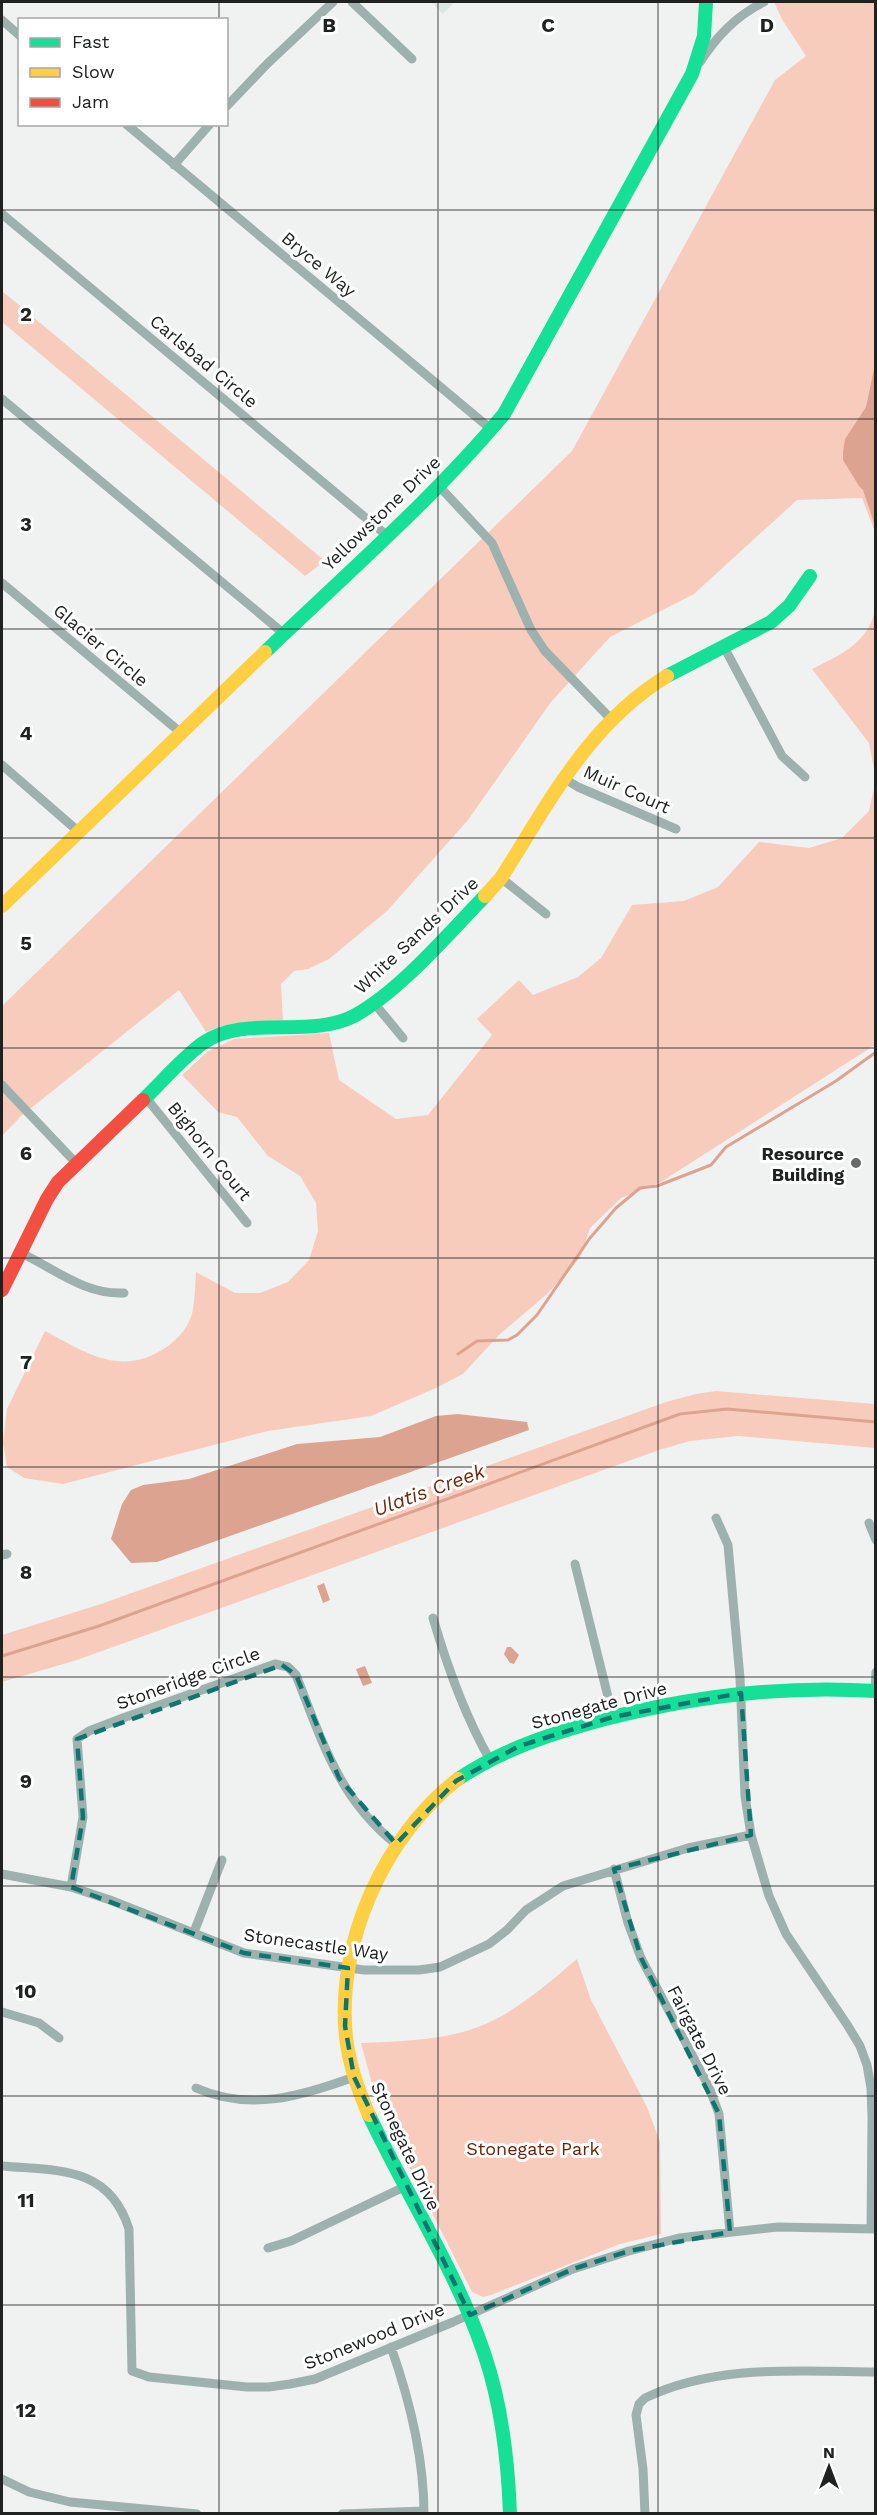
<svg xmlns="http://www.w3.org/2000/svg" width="877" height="2515" viewBox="0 0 877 2515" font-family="'Work Sans',sans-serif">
  <rect width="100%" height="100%" fill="#f0f2f1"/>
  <!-- built -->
  <path fill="#dee6e4" d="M 431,2 L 455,2 L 443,14 Z"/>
  <!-- green -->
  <path fill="#f7ccbd" d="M 774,2 L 875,2 L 875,532 L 862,498 L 797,500 L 694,594 L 610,637 L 551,702 L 468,820 L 387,911 L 329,959 L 308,969 L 294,971 L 281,984 L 283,1020 C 256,1021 231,1021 206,1032 L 179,990 L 20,1117 L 2,1136 L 2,1006 L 572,451 L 775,80 L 806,56 L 783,21 Z
    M 2,291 L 325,561 L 305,576 L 2,322 Z
    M 875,607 L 875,774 L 869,743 L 812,669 C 840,655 871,642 875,607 Z
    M 875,784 L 875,1045 L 661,1182 L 621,1198 L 590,1228 L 580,1258 L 546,1295 L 499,1335 L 463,1374 L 436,1388 L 371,1416 L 268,1431 L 63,1484 L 24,1478 L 7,1467 L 3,1443 L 7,1409 L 45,1331 C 88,1354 123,1378 168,1346 C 178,1339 189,1326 192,1314 C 195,1301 195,1285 196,1272 L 235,1293 L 260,1293 L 288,1282 L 309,1260 L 318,1231 L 316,1203 L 300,1176 L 268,1156 L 237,1117 L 218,1112 L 182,1075 L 207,1052 L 234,1039 L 329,1033 L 339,1080 L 396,1119 L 428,1115 L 492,1035 L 477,1019 L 519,980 L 533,995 L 578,977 L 601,958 L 632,905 L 684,901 L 718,887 L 759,842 L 809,848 L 842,838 L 869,811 Z
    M 716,1391 L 875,1404 L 875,1448 L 738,1436 L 690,1441 L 659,1450 L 77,1660 L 2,1682 L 2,1635 L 101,1604 L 666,1402 L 696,1394 Z
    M 577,1959 L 591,2000 L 647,2107 L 660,2142 L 661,2234 L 620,2244 L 491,2295 L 483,2297 L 472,2292 L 378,2106 L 361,2043 C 405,2041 455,2041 496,2019 C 526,2003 551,1981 577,1959 Z"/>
  <!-- water -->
  <path fill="#dca490" d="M 875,364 L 875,526 L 863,490 L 859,486 L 843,460 L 843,452 L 845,439 L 866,407 Z
    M 458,1414 L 527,1422 L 529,1430 L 157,1562 L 131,1563 L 111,1539 L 122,1504 L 131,1490 L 143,1485 L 189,1479 L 297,1444 L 380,1437 L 436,1416 Z
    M 324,1583 L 330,1600 L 323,1603 L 317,1586 Z
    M 507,1647 L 511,1647 L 519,1655 L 514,1664 L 510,1663 L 504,1654 Z
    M 365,1666 L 372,1683 L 363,1686 L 356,1669 Z"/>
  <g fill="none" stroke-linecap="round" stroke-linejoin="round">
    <!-- stream -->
    <path stroke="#dca490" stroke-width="3" d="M 458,1354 L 477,1341 L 508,1340 L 517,1335 L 537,1315 L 590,1238 L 616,1208 L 640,1188 L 657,1186 L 711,1165 L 726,1147 L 836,1081 L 876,1052
      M 2,1656 L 99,1626 L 680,1414 L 727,1409 L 876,1422"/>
    <!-- street -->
    <path stroke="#9db2ae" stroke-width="9" d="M 352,2 L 412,59
      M 2,20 L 20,36
      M 700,62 C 717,36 736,16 764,2
      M 226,107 L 267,64 L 333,2
      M 126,124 L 492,430
      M 174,165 L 210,124
      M 2,214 L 385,534
      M 2,399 L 283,633
      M 438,485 L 492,543 L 531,630 L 545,651 L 611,719
      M 2,583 L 180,732
      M 724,647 L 782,756 L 805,777
      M 2,765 L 79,832
      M 565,779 L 578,787 L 676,829
      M 501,878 L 546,914
      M 374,1003 L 403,1038
      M 2,1085 L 76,1163
      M 147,1099 L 247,1223
      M 21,1253 C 55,1269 85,1295 124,1293
      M 716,1518 L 728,1545 L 740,1678 L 745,1796 L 751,1835 L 769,1896 L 786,1934 L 848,2026 L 860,2046 L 867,2065 L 871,2088 L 872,2117 L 871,2229
      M 869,1523 L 876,1540
      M 2,1555 L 7,1554
      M 575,1564 L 613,1717
      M 433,1618 C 447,1666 465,1716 490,1760
      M 875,1691 L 876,1672
      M 614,1869 L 628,1923 L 641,1958 L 709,2087 L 719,2114 L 730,2232
      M 2,1874 L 71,1887 L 110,1900 L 244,1953 L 364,1970 L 419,1970 L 440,1967 L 489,1944 L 507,1930 L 526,1910 L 563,1886 L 688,1848 L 751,1835
      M 71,1887 L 83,1817 L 77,1739 L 89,1731 L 123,1718 L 275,1664 L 288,1667 L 296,1675 C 322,1741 339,1799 396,1844
      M 194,1932 L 222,1860
      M 2,2012 L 39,2023 L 59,2038
      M 196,2088 C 250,2112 302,2096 354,2077
      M 2,2166 C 57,2171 109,2165 129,2229 L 132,2371 L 149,2377 L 247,2387 L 269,2387 L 290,2384 L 315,2379 L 453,2322 L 573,2269 L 629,2251 L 679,2238 L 778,2227 L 876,2229
      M 268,2248 L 291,2241 L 404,2187
      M 391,2347 C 410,2401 424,2456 424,2514
      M 2,2479 L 29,2492 L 70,2502 L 197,2514
      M 342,2514 L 424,2511
      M 645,2514 L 643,2469 L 636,2415 L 639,2404 L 645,2398 C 716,2364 799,2371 876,2372"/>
    <!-- fast -->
    <path stroke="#16e098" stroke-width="14" d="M 265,652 C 345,575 433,499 504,414 L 692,74 L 704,36 L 706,2
      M 667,676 L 771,622 L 789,606 L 810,576
      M 143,1100 C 161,1083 183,1057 203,1043 C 245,1014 309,1039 354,1016 C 400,991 448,934 485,896
      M 458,1779 C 503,1749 553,1733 605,1719 C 694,1696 784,1685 876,1691
      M 369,2115 C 406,2194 456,2270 484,2353 C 502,2405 508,2459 510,2514"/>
    <!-- slow -->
    <path stroke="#ffcf43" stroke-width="14" d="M 485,896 L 501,878 C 549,803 588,724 667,676
      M 2,906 L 265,652
      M 369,2115 C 358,2090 349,2064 346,2037 C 336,1943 384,1836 458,1779"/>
    <!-- jam -->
    <path stroke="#f24e42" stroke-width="14" d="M 2,1290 L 47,1199 L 58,1182 L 143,1100"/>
  </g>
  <!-- marked area -->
  <path fill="none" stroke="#0f766e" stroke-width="4.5" stroke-dasharray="12 8" stroke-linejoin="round" d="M 282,1665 L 296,1675 L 339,1778 L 396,1844 L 456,1781 L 519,1746 L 613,1717 L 741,1693 L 751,1835 L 614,1869 L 641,1958 L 719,2114 L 730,2232 L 629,2251 L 573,2269 L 470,2315 L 354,2077 L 345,2026 L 348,1968 L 244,1953 L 71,1887 L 83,1817 L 77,1739 Z"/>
  <!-- grid -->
  <path fill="none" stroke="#202121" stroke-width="1.5" stroke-opacity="0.55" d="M 219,2 L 219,20M 438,2 L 438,2514M 658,2 L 658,2514M 219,124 L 219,2514M 2,210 L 876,210M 2,419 L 876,419M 2,629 L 876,629M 2,838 L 876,838M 2,1048 L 876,1048M 2,1258 L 876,1258M 2,1467 L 876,1467M 2,1677 L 876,1677M 2,1886 L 876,1886M 2,2096 L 876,2096M 2,2305 L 876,2305"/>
  <!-- markers -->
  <circle fill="#696a6a" stroke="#fff" stroke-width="2" cx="856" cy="1163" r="6"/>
  <g text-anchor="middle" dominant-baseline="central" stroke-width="6" stroke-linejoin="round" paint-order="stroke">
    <!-- street labels -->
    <g font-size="18" fill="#202121" stroke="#fff">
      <text transform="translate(319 264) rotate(40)">Bryce Way</text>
      <text transform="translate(204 361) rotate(40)">Carlsbad Circle</text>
      <text transform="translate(381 513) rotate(-44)">Yellowstone Drive</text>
      <text transform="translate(101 645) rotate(40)">Glacier Circle</text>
      <text transform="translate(627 789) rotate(24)">Muir Court</text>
      <text transform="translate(416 935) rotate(-43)">White Sands Drive</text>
      <text transform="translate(210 1151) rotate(51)">Bighorn Court</text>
      <text transform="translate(188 1678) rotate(-20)">Stoneridge Circle</text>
      <text transform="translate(599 1705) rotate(-15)">Stonegate Drive</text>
      <text transform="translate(316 1944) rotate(8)">Stonecastle Way</text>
      <text transform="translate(700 2040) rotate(63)">Fairgate Drive</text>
      <text transform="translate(406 2146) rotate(65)">Stonegate Drive</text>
      <text transform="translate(374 2336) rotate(-22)">Stonewood Drive</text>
    </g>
    <!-- poi labels -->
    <g font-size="18" font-weight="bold" fill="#202121" stroke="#fff" text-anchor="end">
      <text x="844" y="1153">Resource<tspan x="844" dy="21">Building</tspan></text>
    </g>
    <!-- park labels -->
    <g font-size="18" fill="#6a2104" stroke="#fff">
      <text x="533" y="2148">Stonegate Park</text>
    </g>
    <!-- water labels -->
    <g font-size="20" font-style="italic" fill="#71270b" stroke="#fff">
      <text transform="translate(429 1490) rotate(-20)">Ulatis Creek</text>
    </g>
  </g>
  <g font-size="20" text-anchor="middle" font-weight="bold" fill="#202121" stroke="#fff" stroke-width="6" stroke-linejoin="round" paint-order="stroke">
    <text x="329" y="32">B</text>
    <text x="548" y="32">C</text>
    <text x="767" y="32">D</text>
    <text x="26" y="321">2</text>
    <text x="26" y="531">3</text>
    <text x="26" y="740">4</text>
    <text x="26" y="950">5</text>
    <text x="26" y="1160">6</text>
    <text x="26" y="1369">7</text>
    <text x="26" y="1579">8</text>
    <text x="26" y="1788">9</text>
    <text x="26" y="1998">10</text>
    <text x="26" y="2207">11</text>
    <text x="26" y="2417">12</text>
  </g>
  <!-- border -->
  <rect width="877" height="2515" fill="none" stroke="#202121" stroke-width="6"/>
  <!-- legend -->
  <rect x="18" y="18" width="210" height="108" fill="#ffffff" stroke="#a6a6a6" stroke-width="1.5"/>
  <rect x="30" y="38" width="30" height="9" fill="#16e098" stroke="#a6a6a6" stroke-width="1.5"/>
  <text x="72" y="48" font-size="18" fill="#202121">Fast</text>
  <rect x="30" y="68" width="30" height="9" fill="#ffcf43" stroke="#a6a6a6" stroke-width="1.5"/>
  <text x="72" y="78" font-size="18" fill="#202121">Slow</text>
  <rect x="30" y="98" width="30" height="9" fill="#f24e42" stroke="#a6a6a6" stroke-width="1.5"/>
  <text x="72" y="108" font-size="18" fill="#202121">Jam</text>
  <!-- north arrow -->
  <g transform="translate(829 2467)" stroke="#ffffff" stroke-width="4.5" paint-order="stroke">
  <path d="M0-4.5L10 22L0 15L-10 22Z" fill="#202121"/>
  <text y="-9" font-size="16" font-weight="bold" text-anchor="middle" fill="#202121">N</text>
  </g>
</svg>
